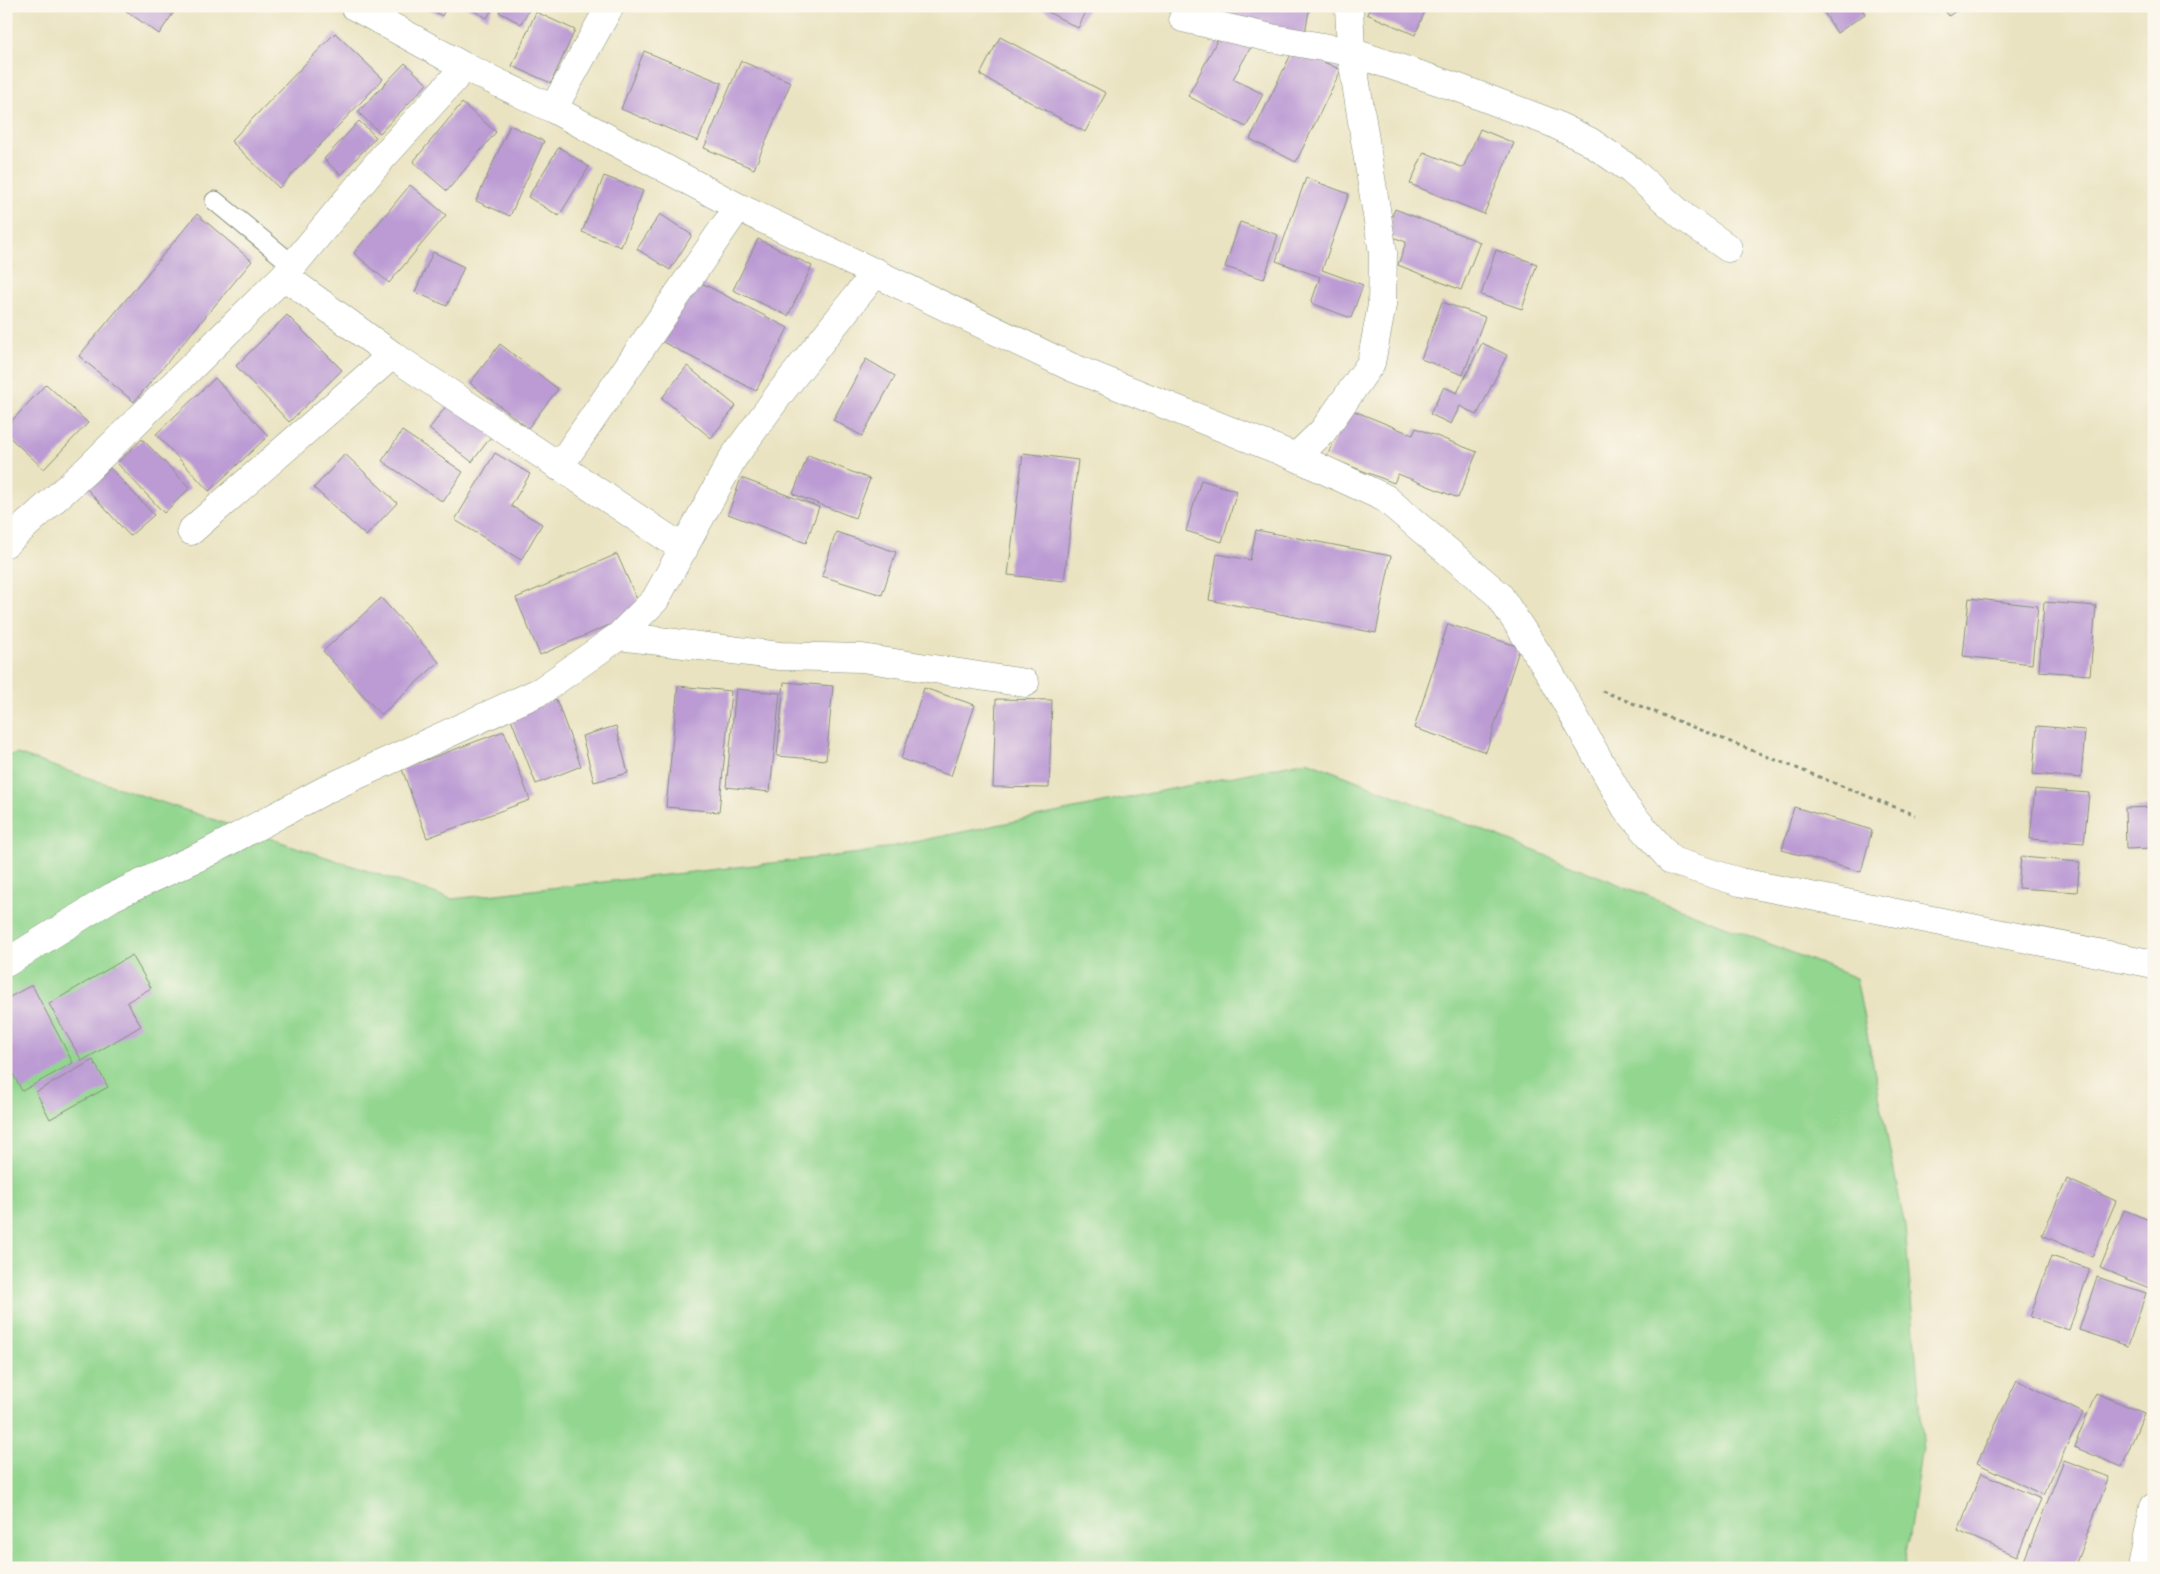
<svg xmlns="http://www.w3.org/2000/svg" width="2160" height="1574" viewBox="0 0 2160 1574" font-family="Pangolin,sans-serif">
  <rect width="100%" height="100%" fill="#fbf7ec"/>
  <filter id="ink" filterUnits="userSpaceOnUse"><feTurbulence type="fractalNoise" baseFrequency=".02" numOctaves="2"/><feDisplacementMap in="SourceGraphic" scale="10" xChannelSelector="R" yChannelSelector="G"/><feConvolveMatrix kernelMatrix="1 2 1 2 8 2 1 2 1" color-interpolation-filters="sRGB"/></filter>
  <filter id="wash" filterUnits="userSpaceOnUse"><feTurbulence type="fractalNoise" baseFrequency=".0096" numOctaves="4" result="noise"/><feDisplacementMap in="SourceGraphic" scale="20" xChannelSelector="R" yChannelSelector="G"/><feGaussianBlur stdDeviation="1.12" result="paint"/><feColorMatrix in="noise" values="0 0 0 0 0 0 0 0 0 0 0 0 0 0 0 0 0 1.4 0 .05"/><feComposite in="paint" operator="in"/></filter>
  <g filter="url(#wash)">
    <rect width="100%" height="100%" fill="#eae3c1"/>
    <!-- green -->
    <path fill="#92d68f" stroke="#588a62" d="M 17,754 L 452,899 L 861,853 L 1307,761 L 1856,978 L 1905,1227 L 1923,1440 L 1904,1568 L 6,1568 L 6,756 Z"/>
    <g id="blocks">
      <!-- building -->
      <path fill="#bc9bd4" d="M 127,6 L 178,6 L 159,34 L 125,10 Z
        M 423,6 L 447,6 L 442,16 Z
        M 465,6 L 494,6 L 487,18 Z
        M 502,6 L 531,6 L 521,24 L 499,12 Z
        M 1037,6 L 1089,6 L 1078,28 Z
        M 1145,6 L 1310,6 L 1304,38 Z
        M 1371,6 L 1427,6 L 1415,35 L 1367,14 Z
        M 1820,6 L 1860,6 L 1865,14 L 1837,33 Z
        M 1941,6 L 1962,6 L 1949,16 Z
        M 536,12 L 575,30 L 551,83 L 512,66 Z
        M 1223,29 L 1252,45 L 1233,79 L 1263,94 L 1246,127 L 1188,96 Z
        M 335,33 L 383,79 L 279,188 L 231,141 Z
        M 1000,37 L 1106,93 L 1085,132 L 980,75 Z
        M 1294,48 L 1341,70 L 1296,162 L 1250,139 Z
        M 644,51 L 722,83 L 698,141 L 621,109 Z
        M 741,61 L 791,82 L 754,169 L 704,148 Z
        M 405,63 L 427,84 L 380,133 L 358,112 Z
        M 462,103 L 496,132 L 447,191 L 413,162 Z
        M 359,121 L 376,137 L 341,175 L 324,159 Z
        M 510,125 L 544,141 L 510,216 L 476,201 Z
        M 1480,129 L 1514,143 L 1484,214 L 1410,184 L 1424,152 L 1463,168 Z
        M 559,147 L 589,167 L 559,216 L 528,197 Z
        M 604,176 L 643,191 L 621,247 L 582,232 Z
        M 1306,178 L 1349,194 L 1322,270 L 1363,285 L 1351,318 L 1311,303 L 1320,277 L 1276,261 Z
        M 410,185 L 446,215 L 389,283 L 354,253 Z
        M 1395,209 L 1480,242 L 1461,290 L 1398,265 L 1406,242 L 1385,234 Z
        M 197,214 L 252,261 L 134,402 L 79,356 Z
        M 660,214 L 692,235 L 670,270 L 637,249 Z
        M 1240,222 L 1278,235 L 1264,279 L 1225,267 Z
        M 758,239 L 812,266 L 788,316 L 733,290 Z
        M 1496,250 L 1537,264 L 1522,309 L 1481,295 Z
        M 433,252 L 464,267 L 447,306 L 415,292 Z
        M 692,278 L 788,328 L 756,391 L 659,340 Z
        M 1442,302 L 1485,317 L 1463,375 L 1421,359 Z
        M 287,315 L 342,370 L 289,422 L 236,366 Z
        M 1482,343 L 1507,355 L 1477,415 L 1460,406 L 1451,424 L 1430,414 L 1444,387 L 1457,393 Z
        M 500,344 L 558,389 L 528,428 L 470,383 Z
        M 866,359 L 895,376 L 862,436 L 833,420 Z
        M 687,366 L 736,406 L 711,438 L 662,398 Z
        M 215,378 L 268,436 L 209,491 L 156,434 Z
        M 46,384 L 88,423 L 44,469 L 6,434 L 6,427 Z
        M 450,401 L 493,434 L 472,462 L 429,429 Z
        M 1347,408 L 1413,435 L 1416,428 L 1477,452 L 1458,498 L 1398,474 L 1394,483 L 1327,457 Z
        M 402,431 L 463,472 L 443,502 L 382,461 Z
        M 142,439 L 190,488 L 164,513 L 117,463 Z
        M 495,453 L 530,474 L 511,506 L 542,524 L 521,560 L 455,520 Z
        M 1023,453 L 1078,460 L 1064,581 L 1008,575 Z
        M 345,454 L 397,503 L 366,536 L 314,488 Z
        M 808,455 L 870,479 L 855,518 L 793,494 Z
        M 110,468 L 154,515 L 130,536 L 87,489 Z
        M 741,478 L 819,507 L 806,543 L 728,514 Z
        M 1201,480 L 1237,491 L 1222,542 L 1186,531 Z
        M 1256,530 L 1391,556 L 1376,633 L 1209,600 L 1217,554 L 1250,560 Z
        M 836,532 L 896,552 L 882,595 L 822,576 Z
        M 617,554 L 642,611 L 540,655 L 516,598 Z
        M 381,598 L 439,662 L 381,715 L 323,651 Z
        M 1969,598 L 2038,606 L 2032,664 L 1963,656 Z
        M 2044,602 L 2096,606 L 2090,675 L 2039,671 Z
        M 1448,624 L 1520,647 L 1486,752 L 1414,728 Z
        M 784,682 L 833,686 L 826,760 L 777,756 Z
        M 678,686 L 731,691 L 719,812 L 666,807 Z
        M 924,688 L 975,705 L 951,776 L 901,759 Z
        M 736,689 L 780,693 L 770,792 L 726,787 Z
        M 556,699 L 581,766 L 536,784 L 510,716 Z
        M 996,699 L 1052,700 L 1049,788 L 993,787 Z
        M 616,726 L 628,773 L 594,782 L 582,736 Z
        M 2037,726 L 2085,730 L 2081,778 L 2033,774 Z
        M 504,731 L 530,800 L 427,838 L 402,769 Z
        M 2035,789 L 2089,793 L 2084,843 L 2030,839 Z
        M 1794,807 L 1872,830 L 1861,872 L 1782,850 Z
        M 2154,807 L 2154,848 L 2126,849 L 2125,808 Z
        M 2021,857 L 2080,862 L 2077,892 L 2018,888 Z
        M 132,955 L 151,988 L 127,1002 L 141,1026 L 82,1061 L 49,1004 Z
        M 32,985 L 73,1063 L 22,1091 L 6,1061 L 6,999 Z
        M 93,1060 L 108,1087 L 50,1119 L 36,1092 Z
        M 2067,1179 L 2116,1201 L 2092,1257 L 2042,1235 Z
        M 2124,1210 L 2154,1222 L 2154,1277 L 2149,1288 L 2100,1268 Z
        M 2051,1256 L 2090,1269 L 2069,1330 L 2030,1317 Z
        M 2097,1277 L 2146,1293 L 2128,1346 L 2079,1330 Z
        M 2017,1380 L 2083,1413 L 2043,1495 L 1977,1463 Z
        M 2096,1393 L 2144,1413 L 2122,1467 L 2074,1447 Z
        M 2064,1460 L 2109,1477 L 2074,1568 L 2034,1568 L 2023,1563 Z
        M 1981,1473 L 2041,1499 L 2017,1556 L 1958,1531 Z"/>
    </g>
  </g>
  <g filter="url(#ink)">
    <use href="#blocks" fill-opacity="0" stroke="#84907a" stroke-width="1"/>
    <g fill="none" stroke-linecap="round" stroke-linejoin="round">
      <defs>
        <path id="service" d="M 215,201 L 293,265"/>
        <path id="minor" d="M 354,6 L 465,67 L 553,109 L 738,207 L 1071,367 L 1296,457 L 1385,498 L 1499,595 L 1548,670 L 1626,808 L 1672,861 L 1740,882 L 2154,964
          M 1183,18 L 1271,38 L 1351,52 L 1459,88 L 1552,123 L 1589,141 L 1631,170 L 1684,217 L 1728,248
          M 553,109 L 610,6
          M 284,276 L 392,355 L 684,549
          M 1296,457 L 1323,431 L 1371,363 L 1382,305 L 1383,253 L 1351,52 L 1349,6
          M 559,467 L 738,207
          M 191,531 L 392,355
          M 6,543 L 87,470 L 284,276 L 382,158 L 465,67
          M 619,636 L 780,656 L 862,658 L 1025,683
          M 6,963 L 112,897 L 207,853 L 329,788 L 541,691 L 619,636 L 655,600 L 733,458 L 781,392 L 876,272
          M 2142,1568 L 2154,1507"/>
      </defs>
      <!-- service casing -->
      <use href="#service" stroke="#84907a" stroke-width="21"/>
      <!-- minor casing -->
      <use href="#minor" stroke="#84907a" stroke-width="29"/>
      <!-- path -->
      <path stroke="#84907a" stroke-width="3" stroke-dasharray="4 4" stroke-linecap="butt" d="M 1602,691 L 1915,815"/>
      <!-- service -->
      <use href="#service" stroke="#fff" stroke-width="19"/>
      <!-- minor -->
      <use href="#minor" stroke="#fff" stroke-width="28"/>
    </g>
  </g>
  <!-- margin -->
  <rect width="2160" height="1574" fill="none" stroke="#fbf7ec" stroke-width="25"/>
</svg>
